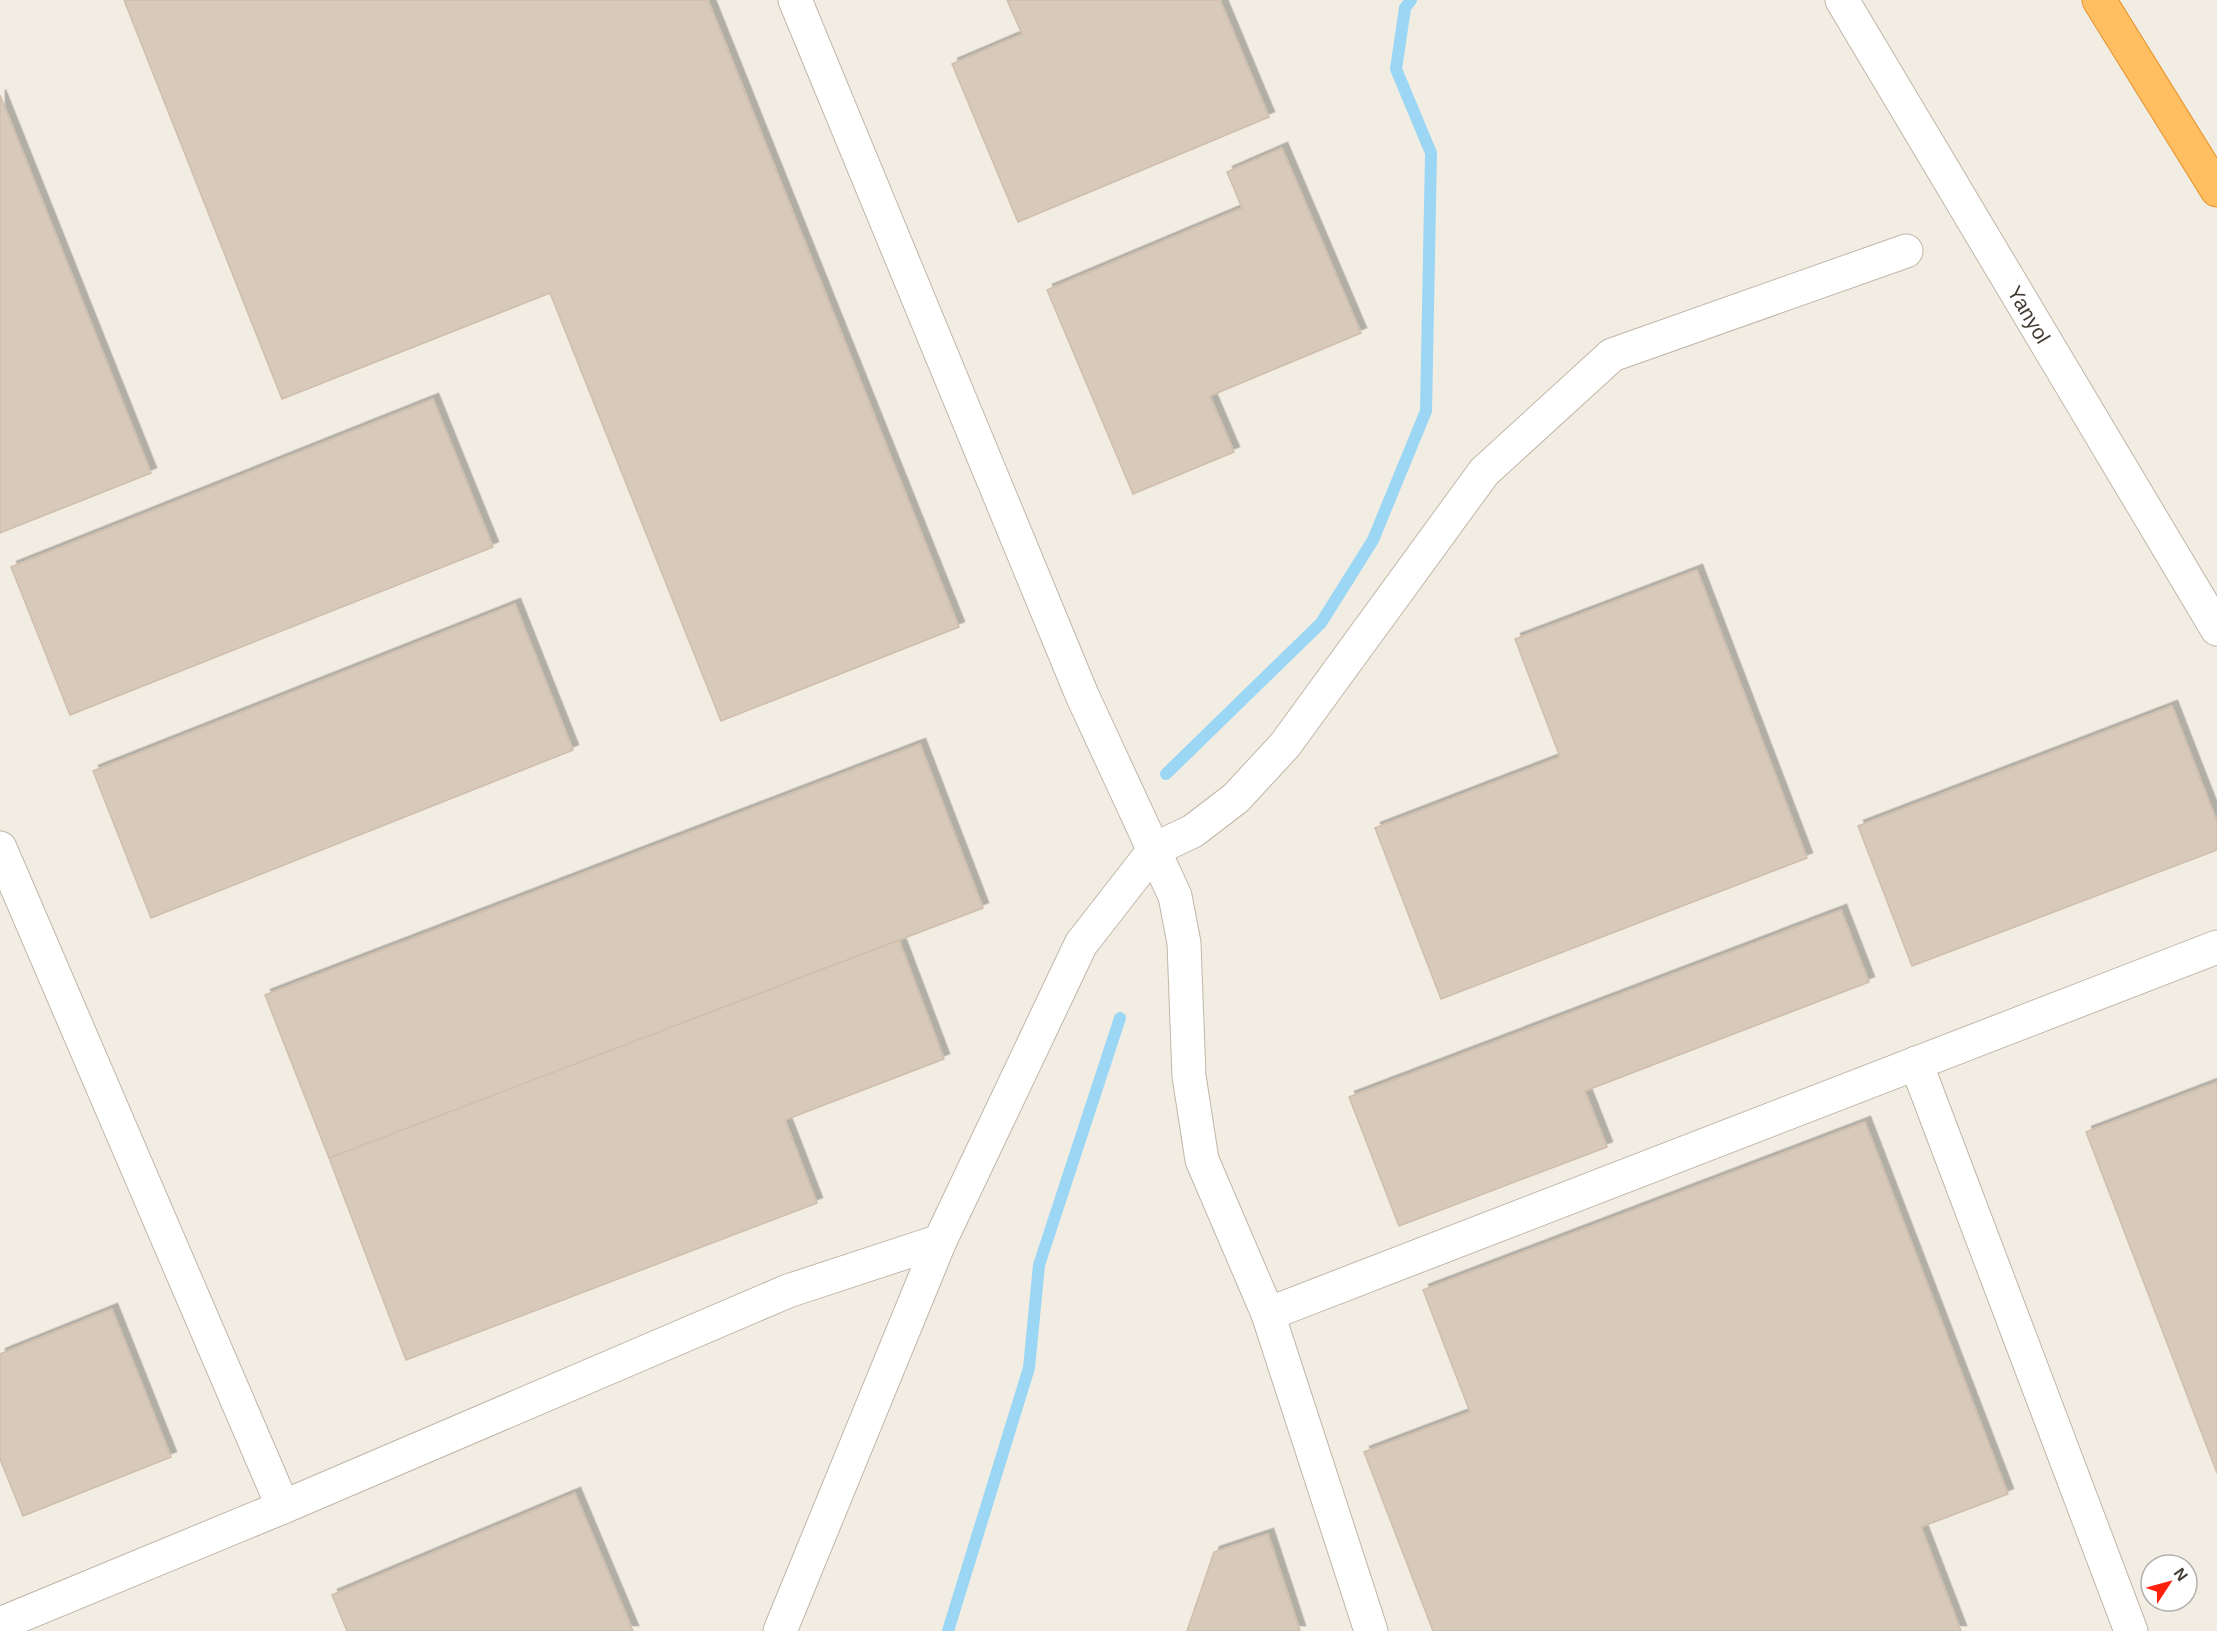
<svg xmlns="http://www.w3.org/2000/svg" width="2217" height="1631" viewBox="0 0 2217 1631" font-family="Arial,sans-serif">
  <defs>
    <filter id="shadow"><feDropShadow dx="5.5" dy="-5.5" stdDeviation="0" flood-color="#0004"/></filter>
  </defs>
  <rect width="100%" height="100%" fill="#f2ede3"/>
  <g fill="none" stroke-linecap="round" stroke-linejoin="round">
    <!-- stream -->
    <path stroke="#9bd6f4" stroke-width="12" d="M 1166,774 L 1321,623 L 1373,540 L 1426,411 L 1431,153 L 1396,69 L 1405,8 L 1411,0
      M 948,1631 L 1029,1368 L 1039,1265 L 1120,1018"/>
  </g>
  <!-- building -->
  <path fill="#d8cabb" stroke="#d0beab" stroke-width="1.5" filter="url(#shadow)" d="M 124,0 L 708,0 L 959,627 L 721,721 L 550,293 L 282,399 Z
    M 1007,0 L 1220,0 L 1269,117 L 1018,222 L 952,64 L 1022,34 Z
    M 0,95 L 151,473 L 0,533 Z
    M 1282,148 L 1361,333 L 1210,396 L 1234,452 L 1133,494 L 1047,290 L 1242,208 L 1227,172 Z
    M 433,399 L 493,547 L 70,715 L 11,567 Z
    M 1697,570 L 1807,858 L 1441,999 L 1375,828 L 1560,757 L 1515,639 Z
    M 515,604 L 573,750 L 151,918 L 93,771 Z
    M 2172,706 L 2217,822 L 2217,850 L 1912,966 L 1858,826 Z
    M 920,744 L 983,908 L 329,1158 L 265,995 Z
    M 1841,910 L 1869,982 L 1585,1091 L 1607,1147 L 1399,1226 L 1349,1097 Z
    M 899,940 L 944,1059 L 785,1120 L 817,1203 L 406,1360 L 329,1158 Z
    M 2217,1082 L 2217,1473 L 2086,1132 Z
    M 1865,1122 L 2008,1494 L 1921,1527 L 1961,1631 L 1433,1631 L 1364,1452 L 1470,1412 L 1423,1290 Z
    M 112,1309 L 171,1457 L 23,1516 L 0,1459 L 0,1354 Z
    M 575,1493 L 633,1631 L 347,1631 L 332,1595 Z
    M 1268,1534 L 1300,1631 L 1187,1631 L 1214,1552 Z"/>
  <g fill="none" stroke-linecap="round" stroke-linejoin="round">
    <defs>
      <g id="minor">
        <path d="M 795,0 L 1082,695 L 1175,896 L 1184,943 L 1189,1076 L 1202,1160 L 1268,1314 L 1371,1631"/>
        <path id="s1" d="M 1842,0 L 2217,629"/>
        <path d="M 0,848 L 283,1507"/>
        <path d="M 1916,1063 L 2131,1631"/>
        <path d="M 1268,1314 L 2217,947"/>
        <path d="M 0,1624 L 283,1507 L 788,1291 L 940,1241 L 1081,944 L 1155,849 L 1193,831 L 1236,798 L 1285,745 L 1484,472 L 1612,355 L 1906,251"/>
        <path d="M 780,1631 L 940,1241"/>
      </g>
      <path id="highway" d="M 2099,0 L 2217,190"/>
    </defs>
    <!-- minor casing -->
    <use href="#minor" stroke="#c1b6a8" stroke-width="35"/>
    <!-- highway casing -->
    <use href="#highway" stroke="#e5922a" stroke-width="35"/>
    <!-- minor -->
    <use href="#minor" stroke="#fff" stroke-width="33"/>
    <!-- highway -->
    <use href="#highway" stroke="#ffbe61" stroke-width="33"/>
  </g>
  <g text-anchor="middle" dominant-baseline="central" stroke-width="5" stroke-linejoin="round" paint-order="stroke">
    <!-- street labels -->
    <g font-size="21" fill="#443c33" stroke="#fff">
      <text stroke="none"><textPath href="#s1" startOffset="366">Yanyol</textPath></text>
    </g>
  </g>
  <!-- north arrow -->
  <g transform="translate(2169 1583) rotate(54)"><circle r="28" fill="#ffffff" stroke="#b4b1ad" stroke-width="1.5"/>
  <path d="M0-4.5L10 22L0 15L-10 22Z" fill="#ff1f0d"/>
  <text y="-9" font-size="16" font-weight="bold" text-anchor="middle" fill="#443c33">N</text>
  </g>
</svg>
